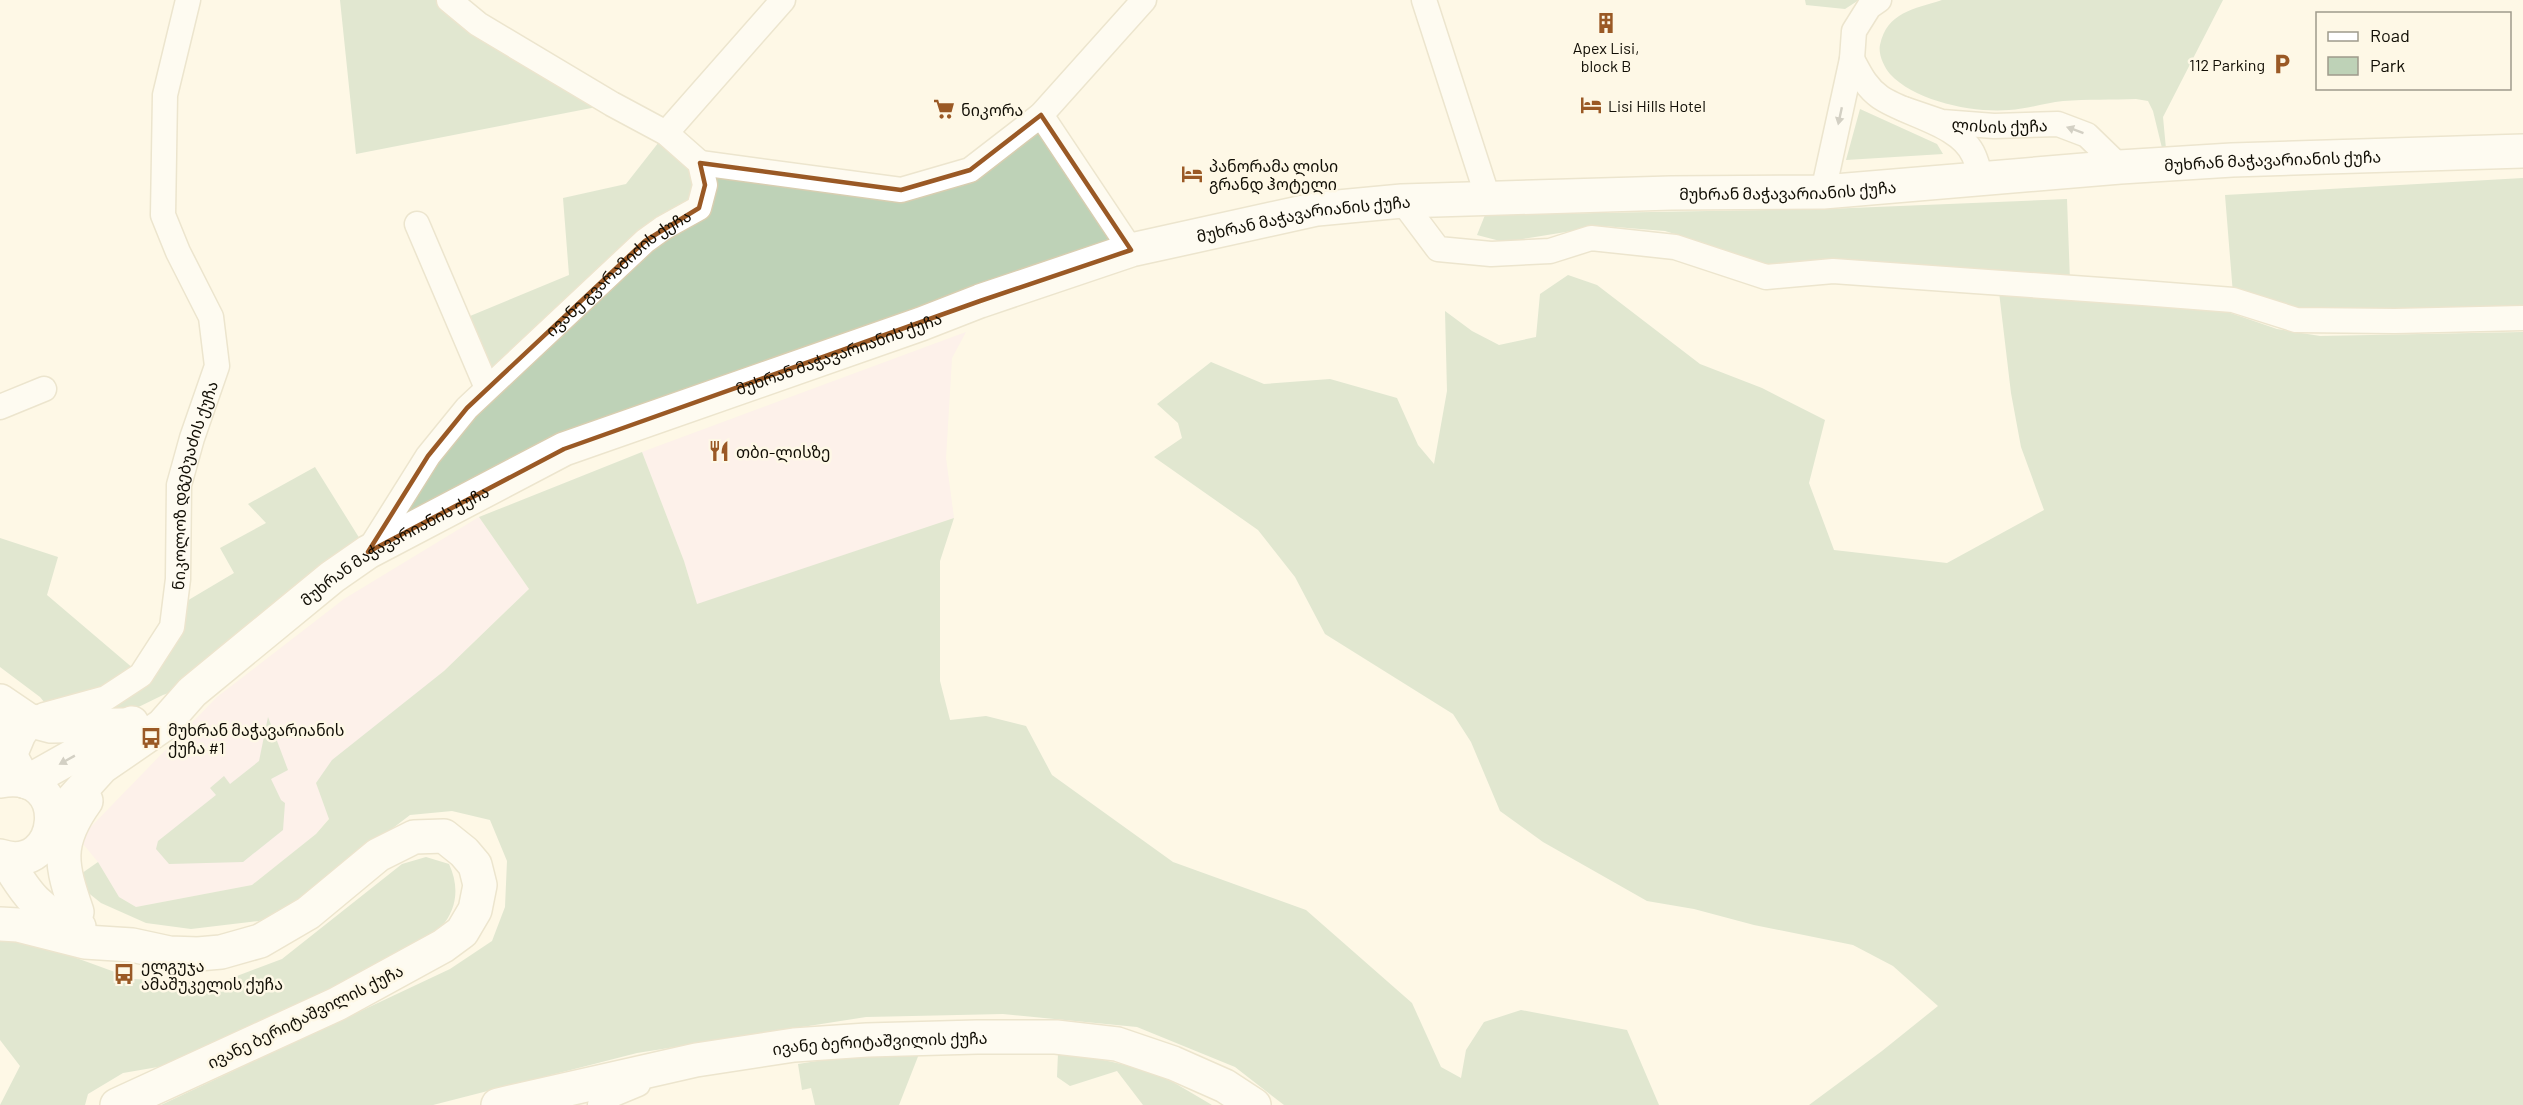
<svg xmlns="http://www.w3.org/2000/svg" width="2523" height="1105" viewBox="0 0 2523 1105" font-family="Barlow,'Noto Sans Georgian',sans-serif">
  <rect width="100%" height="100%" fill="#fef8e6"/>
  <!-- commercial -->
  <path fill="#fce8ef" d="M 966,332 L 952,358 L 946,458 L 954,518 L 697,605 L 684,561 L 642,452 Z
    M 479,517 L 529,589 L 444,671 L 316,783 L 329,818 L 316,834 L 252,885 L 136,907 L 119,897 L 98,862 L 79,839 L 217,697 L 344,599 Z"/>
  <!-- green -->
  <path fill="#bed2b7" d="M 340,0 L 448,0 L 612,104 L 356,154 Z
    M 1805,0 L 1859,0 L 1845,9 L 1806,5 Z
    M 1942,0 L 2223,0 L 2163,117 L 2166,149 L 2162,148 L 2153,111 L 2148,101 L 2136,99 C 2112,100 2087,99 2063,101 C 2045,103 2027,109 2009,110 C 1972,113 1915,101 1890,74 C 1884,67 1878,54 1880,45 C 1887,12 1914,9 1942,0 Z
    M 1860,109 L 1937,144 L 1943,154 L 1846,160 Z
    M 1041,115 L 1131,250 L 564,449 L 368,552 L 185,687 L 163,695 L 116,718 L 60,721 L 40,697 L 0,667 L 0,538 L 58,557 L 47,595 L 141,675 L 175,608 L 234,573 L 220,548 L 266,523 L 248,504 L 315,467 L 368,552 L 487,388 L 458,321 L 569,275 L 563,198 L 626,184 L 666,133 L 700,163 L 901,190 L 970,170 Z
    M 2523,178 L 2523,311 L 2301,318 L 2233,294 L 2225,195 Z
    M 2067,199 L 2070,281 L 1767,268 L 1701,242 L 1665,231 L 1603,226 L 1504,242 L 1477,235 L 1485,215 L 1827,209 Z
    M 1568,275 L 1597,285 L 1700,364 L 1762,388 L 1825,420 L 1809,483 L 1834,550 L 1947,563 L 2044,510 L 2021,447 L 2011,393 L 1999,292 L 2222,310 L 2277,329 L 2320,336 L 2523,332 L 2523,1105 L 1809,1105 L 1882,1051 L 1938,1006 L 1893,966 L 1853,945 L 1754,925 L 1694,909 L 1647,901 L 1543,842 L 1500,811 L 1471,742 L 1453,714 L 1325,634 L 1295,577 L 1258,530 L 1154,457 L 1182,438 L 1178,423 L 1157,404 L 1211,362 L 1264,384 L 1330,379 L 1397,398 L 1418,445 L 1434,464 L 1447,391 L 1445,311 L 1472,331 L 1499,345 L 1536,337 L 1540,294 Z
    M 642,452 L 684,561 L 697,604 L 954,518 L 940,561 L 940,681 L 950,720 L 986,716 L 1026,726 L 1052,775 L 1173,862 L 1306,910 L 1412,1003 L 1441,1067 L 1461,1078 L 1466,1050 L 1484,1022 L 1521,1010 L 1627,1030 L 1659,1105 L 1284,1105 L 1235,1067 L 1137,1027 L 1003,1014 L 866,1017 L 637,1053 L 433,1105 L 161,1105 L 450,969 L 492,941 L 505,907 L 507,861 L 490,820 L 452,811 L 410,815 L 286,910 L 259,921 L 191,929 L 146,923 L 101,903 L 81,887 L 75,878 L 98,862 L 119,897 L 136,907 L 252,885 L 316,834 L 329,819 L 316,783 L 332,760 L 444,671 L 529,589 L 479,517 Z
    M 268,717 L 288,770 L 271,779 L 281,800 L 285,803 L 283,830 L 243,862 L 169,864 L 156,849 L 158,841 L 216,795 L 210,788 L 224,776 L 230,784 L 259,761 Z
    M 426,857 L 449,864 C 459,885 458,909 441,927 L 328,994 L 181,1063 L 123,1073 L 88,1094 L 85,1105 L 0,1105 L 20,1066 L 0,1040 L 0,939 L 38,944 L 134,979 L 216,984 L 282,959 L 402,864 Z
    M 868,1053 L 919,1054 L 899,1105 L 815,1105 L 811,1088 L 802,1090 L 798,1064 Z
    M 1058,1053 L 1095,1058 L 1156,1072 L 1212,1105 L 1143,1105 L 1117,1071 L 1070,1086 L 1057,1077 Z"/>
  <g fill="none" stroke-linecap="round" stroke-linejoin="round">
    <defs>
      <g id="minor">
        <path d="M 1424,0 L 1488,198"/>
        <path d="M 1852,59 C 1860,74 1866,87 1880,97 C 1906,115 1961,124 1974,156 C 1977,163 1979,171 1981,178"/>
        <path id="s1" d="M 1904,109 L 1942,122 L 1994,126 L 2058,124 L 2087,135 L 2120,167"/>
        <path d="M 1041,115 L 1131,250"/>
        <path d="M 666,133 L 783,0"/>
        <path d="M 700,163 L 901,190 L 970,170 L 1041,115 L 1144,0"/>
        <path d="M 1823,192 L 1852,59 L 1854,31 L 1869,7 L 1879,0"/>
        <path d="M 1402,201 L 1438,249 L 1491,254 L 1550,251 L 1591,238 L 1675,247 L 1766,277 L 1833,271 L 2143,293 L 2233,300 L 2296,320 L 2395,321 L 2523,318"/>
        <path d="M 417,224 L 487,388"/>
        <path d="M 0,407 L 44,389"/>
        <path id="s2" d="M 369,550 L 428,456 L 467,408 L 645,241 L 663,228 L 699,208 L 705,185 L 700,163 L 666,133 L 612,104 L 478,24 L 449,0"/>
        <path id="s3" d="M 13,760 L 23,736 L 33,722 L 44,715 L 106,698 L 141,675 L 172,627 L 178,579 L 179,485 L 192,438 L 217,366 L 211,317 L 178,252 L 163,215 L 165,95 L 188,0"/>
        <path d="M 600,1105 L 609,1096 L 638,1084"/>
      </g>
      <g id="secondary">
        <path d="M 0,701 L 28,720 L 51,726 L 123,725"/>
        <path d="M 0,736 L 24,781"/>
        <path d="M 0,781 C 75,767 62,877 0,856"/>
        <path d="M 27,782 L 132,723"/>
        <path id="s4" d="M 53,821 L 102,767 L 163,725 L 192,692 L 209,678 L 332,577 L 368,552 L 564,449 L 921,324 L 980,301 L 1131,250 L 1317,209 L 1402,201 L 1671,193 L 1823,192 L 2120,167 L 2232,160 L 2523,151"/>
        <path d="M 5,858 C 26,894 39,913 79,927"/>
        <path d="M 77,912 C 61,865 55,844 86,801"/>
        <path d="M 0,924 L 18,925 L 85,942 L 132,945 L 169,953 L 198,954 L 221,952 L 260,941 L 308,913 L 378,855 L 414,837 L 444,836 L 464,852 L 475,865 L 480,885 L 475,910 L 462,932 L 443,946 L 337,1004 L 117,1105"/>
        <path id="s5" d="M 498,1105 L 696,1060 L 794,1045 L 867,1040 L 977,1037 L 1056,1037 L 1117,1044 L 1173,1063 L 1225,1086 L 1254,1105"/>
      </g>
    </defs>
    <!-- minor casing -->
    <use href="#minor" stroke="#d8ceb1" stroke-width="27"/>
    <!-- secondary casing -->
    <use href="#secondary" stroke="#d8ceb1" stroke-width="36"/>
    <!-- minor -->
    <use href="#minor" stroke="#fff" stroke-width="24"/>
    <!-- secondary -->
    <use href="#secondary" stroke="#fff" stroke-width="33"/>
  </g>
  <!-- one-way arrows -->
  <defs><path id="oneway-solid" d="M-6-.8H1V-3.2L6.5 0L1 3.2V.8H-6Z" transform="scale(1.5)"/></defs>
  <g fill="#a09f9b">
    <use href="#oneway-solid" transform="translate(1840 116) rotate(102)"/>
    <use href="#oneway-solid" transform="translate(2075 130) rotate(-160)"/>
    <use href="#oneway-solid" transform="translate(67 760) rotate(151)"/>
  </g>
  <!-- marked area -->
  <path d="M0 0H2523V1105H0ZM 1041,115 L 1131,250 L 980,301 L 564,449 L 368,552 L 428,456 L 467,408 L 645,241 L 699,208 L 705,185 L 700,163 L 901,190 L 970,170 Z" fill="#fef8e6" fill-opacity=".55" fill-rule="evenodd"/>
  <path fill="none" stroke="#9a5925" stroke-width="4.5" stroke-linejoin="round" d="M 1041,115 L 1131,250 L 980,301 L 564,449 L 368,552 L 428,456 L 467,408 L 645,241 L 699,208 L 705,185 L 700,163 L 901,190 L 970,170 Z"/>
  <!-- icons -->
  <defs>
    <symbol id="building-bare" viewBox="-9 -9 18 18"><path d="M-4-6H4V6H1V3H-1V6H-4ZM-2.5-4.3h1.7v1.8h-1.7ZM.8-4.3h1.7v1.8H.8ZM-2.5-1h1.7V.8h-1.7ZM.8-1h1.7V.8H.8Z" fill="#9a5925" stroke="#fef8e6" stroke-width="2.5" paint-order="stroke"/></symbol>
    <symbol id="parking-bare" viewBox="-9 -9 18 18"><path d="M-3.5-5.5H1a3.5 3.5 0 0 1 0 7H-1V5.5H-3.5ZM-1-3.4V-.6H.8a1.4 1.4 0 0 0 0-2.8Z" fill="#9a5925" stroke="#fef8e6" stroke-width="2.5" paint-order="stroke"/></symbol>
    <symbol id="hotel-bare" viewBox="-9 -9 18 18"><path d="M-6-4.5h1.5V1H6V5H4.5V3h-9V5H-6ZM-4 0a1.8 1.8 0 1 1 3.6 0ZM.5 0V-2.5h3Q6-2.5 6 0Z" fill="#9a5925" stroke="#fef8e6" stroke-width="2.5" paint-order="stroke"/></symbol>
    <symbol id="supermarket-bare" viewBox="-9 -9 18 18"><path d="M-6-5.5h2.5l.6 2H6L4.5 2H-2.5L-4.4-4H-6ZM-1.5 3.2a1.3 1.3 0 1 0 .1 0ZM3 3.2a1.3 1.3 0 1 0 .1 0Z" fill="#9a5925" stroke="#fef8e6" stroke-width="2.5" paint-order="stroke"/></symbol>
    <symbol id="restaurant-bare" viewBox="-9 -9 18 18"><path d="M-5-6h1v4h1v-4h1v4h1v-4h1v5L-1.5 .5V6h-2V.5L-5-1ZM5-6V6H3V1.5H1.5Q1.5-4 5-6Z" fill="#9a5925" stroke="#fef8e6" stroke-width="2.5" paint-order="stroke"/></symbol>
    <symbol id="bus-bare" viewBox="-9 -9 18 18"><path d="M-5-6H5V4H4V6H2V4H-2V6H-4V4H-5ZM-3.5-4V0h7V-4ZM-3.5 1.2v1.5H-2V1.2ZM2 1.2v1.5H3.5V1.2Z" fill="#9a5925" stroke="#fef8e6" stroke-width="2.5" paint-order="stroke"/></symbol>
  </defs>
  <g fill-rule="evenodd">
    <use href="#building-bare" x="1591" y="8" width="30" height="30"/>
    <use href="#parking-bare" x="2267" y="49" width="30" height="30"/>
    <use href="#hotel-bare" x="1576" y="90" width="30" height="30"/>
    <use href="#supermarket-bare" x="929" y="94" width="30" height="30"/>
    <use href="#hotel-bare" x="1177" y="159" width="30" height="30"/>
    <use href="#restaurant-bare" x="704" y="436" width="30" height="30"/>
    <use href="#bus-bare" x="136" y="723" width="30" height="30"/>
    <use href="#bus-bare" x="109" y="959" width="30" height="30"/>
  </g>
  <g text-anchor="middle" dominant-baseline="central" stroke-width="5" stroke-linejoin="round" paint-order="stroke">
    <!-- poi labels -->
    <g font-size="16" fill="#110e05" stroke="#fef8e6" text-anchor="start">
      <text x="1606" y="47" text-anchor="middle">Apex Lisi,<tspan x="1606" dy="18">block B</tspan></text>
      <text x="2265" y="64" text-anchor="end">112 Parking</text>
      <text x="1608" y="105">Lisi Hills Hotel</text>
      <text x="961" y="109">ნიკორა</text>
      <text x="1209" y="165">პანორამა ლისი<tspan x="1209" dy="18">გრანდ ჰოტელი</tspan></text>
      <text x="736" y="451">თბი-ლისზე</text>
      <text x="168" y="729">მუხრან მაჭავარიანის<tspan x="168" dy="18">ქუჩა #1</tspan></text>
      <text x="141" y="965">ელგუჯა<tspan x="141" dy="18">ამაშუკელის ქუჩა</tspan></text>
    </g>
    <!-- street labels -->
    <g font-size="16" fill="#110e05" stroke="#fef8e6">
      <text stroke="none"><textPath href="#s1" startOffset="98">ლისის ქუჩა</textPath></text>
      <text stroke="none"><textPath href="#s4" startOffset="2386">მუხრან მაჭავარიანის ქუჩა</textPath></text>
      <text stroke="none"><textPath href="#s4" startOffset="1900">მუხრან მაჭავარიანის ქუჩა</textPath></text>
      <text stroke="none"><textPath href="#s4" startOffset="1414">მუხრან მაჭავარიანის ქუჩა</textPath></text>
      <text stroke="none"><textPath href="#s2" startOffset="376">ივანე გვარამიძის ქუჩა</textPath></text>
      <text stroke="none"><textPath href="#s4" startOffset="928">მუხრან მაჭავარიანის ქუჩა</textPath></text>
      <text stroke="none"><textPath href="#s3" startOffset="364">ნიკოლოზ დგებუაძის ქუჩა</textPath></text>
      <text stroke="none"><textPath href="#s4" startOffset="442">მუხრან მაჭავარიანის ქუჩა</textPath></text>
      <text transform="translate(305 1016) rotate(-26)">ივანე ბერიტაშვილის ქუჩა</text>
      <text stroke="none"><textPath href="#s5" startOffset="388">ივანე ბერიტაშვილის ქუჩა</textPath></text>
    </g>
  </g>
  <!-- legend -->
  <rect x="2316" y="12" width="195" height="78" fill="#fef8e6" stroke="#9f9a8c" stroke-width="1.5"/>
  <rect x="2328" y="32" width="30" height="9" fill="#ffffff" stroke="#9f9a8c" stroke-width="1.5"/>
  <text x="2370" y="42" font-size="18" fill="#110e05">Road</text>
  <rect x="2328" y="57" width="30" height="18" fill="#bed2b7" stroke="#9f9a8c" stroke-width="1.5"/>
  <text x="2370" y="72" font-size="18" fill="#110e05">Park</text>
</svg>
